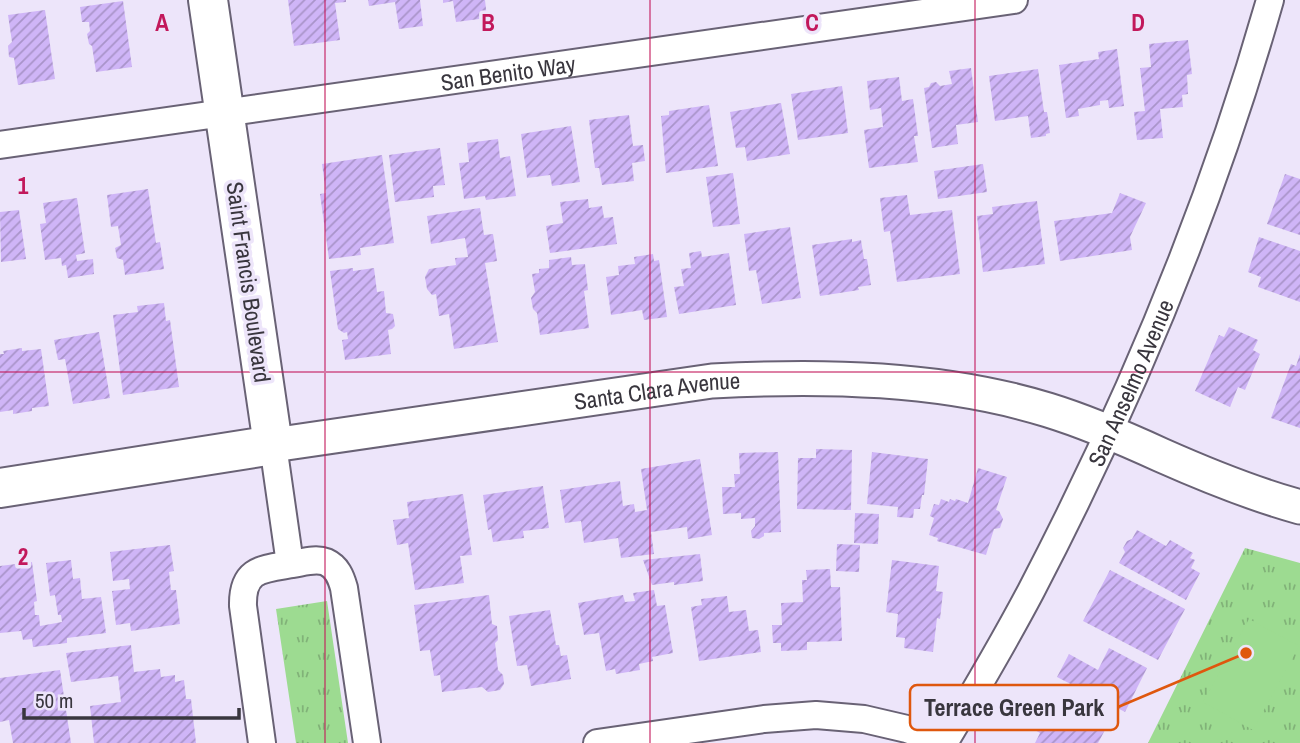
<svg xmlns="http://www.w3.org/2000/svg" width="1300" height="743" viewBox="0 0 1300 743" font-family="'Archivo Narrow',sans-serif">
  <defs>
    <pattern id="grass-tufts" width="24" height="20" patternUnits="userSpaceOnUse" patternTransform="scale(1.75)"><rect width="24" height="20" fill="#9ddb91"/><path d="M3 7l-1-3M5 7V3M7 7l1-3M15 17l-1-3M17 17v-4M19 17l1-3" fill="none" stroke="#81b278"/></pattern>
    <pattern id="building-hatch" width="6" height="6" patternUnits="userSpaceOnUse" patternTransform="scale(1.75)"><rect width="6" height="6" fill="#cfb5f7"/><path d="M-1 1l2-2M0 6l6-6M5 7l2-2" fill="none" stroke="#a994c9"/></pattern>
  </defs>
  <rect width="100%" height="100%" fill="#ede5fa"/>
  <!-- grass -->
  <path fill="url(#grass-tufts)" d="M 1245,548 L 1300,563 L 1300,743 L 1148,743 Z
    M 327,601 L 348,743 L 296,743 L 276,609 Z"/>
  <!-- pitch -->
  <path fill="#9ddb91" d="M 1249,619 L 1299,646 L 1253,730 L 1203,702 Z"/>
  <!-- building -->
  <path fill="url(#building-hatch)" d="M 288,0 L 346,0 L 346,2 L 335,3 L 340,40 L 294,46 Z
    M 368,0 L 420,0 L 423,26 L 399,29 L 395,2 L 369,6 Z
    M 443,0 L 485,0 L 487,18 L 456,22 L 453,1 L 443,3 Z
    M 123,1 L 132,67 L 96,72 L 92,46 L 89,44 L 87,34 L 90,31 L 89,22 L 82,22 L 80,7 Z
    M 45,10 L 55,79 L 18,85 L 14,58 L 9,57 L 8,46 L 12,42 L 8,15 Z
    M 1188,40 L 1192,74 L 1187,75 L 1188,94 L 1182,95 L 1183,107 L 1160,109 L 1163,138 L 1137,140 L 1134,112 L 1145,111 L 1140,68 L 1151,67 L 1149,44 Z
    M 1117,49 L 1124,106 L 1109,108 L 1108,100 L 1100,101 L 1100,105 L 1078,109 L 1079,116 L 1066,118 L 1059,65 L 1099,59 L 1098,52 Z
    M 971,68 L 978,122 L 956,125 L 958,144 L 932,148 L 924,88 L 929,87 L 931,83 L 936,82 L 940,86 L 952,84 L 949,71 Z
    M 1038,69 L 1044,112 L 1047,112 L 1050,133 L 1046,134 L 1046,136 L 1031,138 L 1028,116 L 995,121 L 989,76 Z
    M 899,77 L 902,101 L 913,99 L 918,136 L 914,136 L 918,162 L 869,168 L 864,130 L 883,127 L 881,108 L 870,110 L 867,81 Z
    M 842,86 L 848,133 L 798,140 L 791,94 Z
    M 781,103 L 790,154 L 747,161 L 745,147 L 736,148 L 730,112 Z
    M 709,105 L 718,166 L 666,173 L 661,116 L 669,115 L 669,111 Z
    M 629,115 L 633,146 L 643,145 L 645,161 L 632,163 L 634,181 L 602,185 L 599,168 L 595,168 L 589,120 Z
    M 571,126 L 580,182 L 552,186 L 550,175 L 527,178 L 521,134 Z
    M 498,139 L 500,158 L 510,156 L 516,196 L 486,200 L 485,196 L 464,199 L 459,163 L 469,162 L 467,143 Z
    M 440,148 L 445,185 L 433,186 L 434,197 L 395,202 L 389,155 Z
    M 382,155 L 394,243 L 360,248 L 361,255 L 329,259 L 320,194 L 326,193 L 322,164 Z
    M 983,164 L 987,192 L 938,199 L 934,171 Z
    M 733,173 L 740,224 L 713,227 L 706,177 Z
    M 1285,174 L 1300,179 L 1300,235 L 1267,224 Z
    M 148,189 L 156,243 L 160,242 L 164,269 L 125,275 L 123,260 L 117,258 L 115,248 L 121,245 L 118,226 L 111,227 L 107,195 Z
    M 1120,193 L 1146,203 L 1130,237 L 1132,250 L 1060,261 L 1054,221 L 1112,213 Z
    M 907,195 L 910,215 L 952,210 L 960,274 L 897,282 L 890,231 L 884,232 L 880,198 Z
    M 77,198 L 85,253 L 76,255 L 77,261 L 93,259 L 94,274 L 68,278 L 66,265 L 62,266 L 61,258 L 45,260 L 40,224 L 46,223 L 43,203 Z
    M 588,199 L 589,208 L 602,206 L 604,218 L 613,217 L 617,244 L 550,253 L 546,226 L 563,223 L 560,202 Z
    M 1037,201 L 1045,264 L 983,272 L 977,216 L 993,214 L 992,207 Z
    M 480,208 L 484,235 L 493,234 L 497,261 L 485,263 L 498,342 L 454,349 L 449,314 L 439,316 L 436,294 L 432,295 L 427,289 L 425,277 L 429,269 L 456,265 L 455,258 L 468,257 L 465,238 L 431,244 L 427,216 Z
    M 19,210 L 26,259 L 1,262 L 0,212 Z
    M 790,227 L 801,298 L 762,304 L 756,270 L 749,271 L 744,234 Z
    M 1259,237 L 1300,251 L 1300,302 L 1258,287 L 1261,277 L 1248,272 Z
    M 852,239 L 852,242 L 861,240 L 864,259 L 867,259 L 871,285 L 858,287 L 859,290 L 820,296 L 812,245 Z
    M 701,251 L 702,257 L 729,253 L 736,305 L 679,314 L 674,287 L 684,286 L 681,269 L 691,268 L 689,253 Z
    M 653,254 L 654,261 L 659,260 L 667,317 L 644,320 L 642,310 L 611,315 L 606,277 L 619,275 L 618,266 L 635,264 L 634,257 Z
    M 571,257 L 572,265 L 585,264 L 588,290 L 584,291 L 589,328 L 540,335 L 537,313 L 533,309 L 531,298 L 535,292 L 532,274 L 539,273 L 539,269 L 549,268 L 549,260 Z
    M 353,268 L 353,271 L 374,268 L 377,292 L 384,291 L 386,313 L 393,314 L 395,326 L 392,329 L 388,330 L 391,354 L 345,360 L 342,340 L 348,339 L 347,332 L 344,333 L 338,329 L 330,271 Z
    M 164,303 L 166,321 L 170,320 L 179,387 L 123,395 L 113,315 L 138,312 L 137,306 Z
    M 1229,327 L 1258,340 L 1253,350 L 1260,354 L 1245,390 L 1238,387 L 1230,407 L 1195,391 L 1219,335 L 1224,337 Z
    M 99,332 L 110,398 L 73,404 L 65,359 L 58,360 L 54,340 Z
    M 22,348 L 22,351 L 41,349 L 49,406 L 32,408 L 32,411 L 13,414 L 13,410 L 0,412 L 0,354 L 4,354 L 3,351 Z
    M 1300,354 L 1300,428 L 1271,418 L 1291,364 L 1296,366 Z
    M 816,449 L 852,450 L 851,510 L 797,509 L 798,458 L 816,458 Z
    M 778,452 L 781,532 L 764,533 L 764,536 L 759,539 L 752,538 L 751,531 L 755,526 L 755,518 L 741,519 L 741,513 L 723,514 L 722,487 L 735,487 L 734,474 L 740,474 L 739,453 Z
    M 872,452 L 928,459 L 924,495 L 922,495 L 920,509 L 914,509 L 913,518 L 897,517 L 898,507 L 867,504 Z
    M 700,459 L 712,535 L 688,539 L 687,527 L 651,532 L 654,554 L 621,558 L 618,538 L 584,543 L 581,521 L 565,523 L 560,490 L 620,481 L 623,506 L 634,504 L 635,512 L 647,510 L 641,469 Z
    M 978,468 L 1007,477 L 996,510 L 999,511 L 1003,519 L 1000,528 L 994,529 L 986,555 L 937,541 L 938,538 L 929,535 L 934,518 L 930,516 L 934,504 L 939,505 L 941,499 L 949,502 L 950,499 L 955,501 L 956,499 L 968,503 Z
    M 543,486 L 549,528 L 523,531 L 524,538 L 493,542 L 491,529 L 488,530 L 483,495 Z
    M 463,494 L 472,555 L 460,556 L 464,583 L 415,590 L 408,543 L 397,545 L 393,520 L 409,518 L 407,502 Z
    M 855,513 L 879,514 L 878,544 L 854,543 Z
    M 1137,530 L 1166,546 L 1170,540 L 1193,553 L 1190,558 L 1195,560 L 1191,568 L 1200,573 L 1186,600 L 1119,563 L 1125,552 L 1123,548 L 1127,541 L 1132,539 Z
    M 837,544 L 860,545 L 859,572 L 836,571 Z
    M 170,545 L 174,571 L 169,572 L 171,590 L 176,590 L 180,624 L 131,631 L 130,623 L 116,625 L 112,591 L 130,589 L 129,579 L 113,581 L 110,552 Z
    M 700,554 L 703,581 L 674,585 L 674,582 L 652,585 L 643,560 Z
    M 71,560 L 73,579 L 80,578 L 82,599 L 101,597 L 106,633 L 67,638 L 67,643 L 33,647 L 32,639 L 23,640 L 21,631 L 0,633 L 0,566 L 32,562 L 37,601 L 34,602 L 35,615 L 39,615 L 40,626 L 62,622 L 61,615 L 58,615 L 55,595 L 50,596 L 46,563 Z
    M 892,560 L 939,566 L 936,591 L 943,592 L 940,619 L 937,618 L 933,652 L 904,648 L 905,638 L 896,637 L 898,614 L 886,612 Z
    M 830,569 L 831,587 L 840,587 L 842,641 L 807,642 L 807,650 L 781,651 L 781,643 L 773,643 L 772,625 L 782,625 L 781,603 L 803,602 L 802,580 L 807,580 L 806,570 Z
    M 1110,570 L 1185,609 L 1158,660 L 1083,621 Z
    M 654,590 L 657,606 L 665,605 L 673,653 L 652,657 L 653,661 L 639,664 L 640,670 L 616,674 L 615,669 L 606,671 L 599,633 L 584,635 L 578,603 L 623,595 L 625,602 L 635,601 L 633,593 Z
    M 489,595 L 492,624 L 497,626 L 498,640 L 495,643 L 498,670 L 503,675 L 504,684 L 500,690 L 488,692 L 482,687 L 442,692 L 440,675 L 434,676 L 430,650 L 420,651 L 414,605 Z
    M 727,596 L 729,612 L 746,610 L 749,631 L 758,630 L 761,652 L 699,661 L 691,607 L 702,605 L 701,599 Z
    M 550,610 L 556,645 L 559,645 L 561,656 L 567,655 L 571,679 L 531,686 L 527,665 L 517,666 L 509,616 Z
    M 131,645 L 134,672 L 160,669 L 161,677 L 175,675 L 175,682 L 184,680 L 186,699 L 191,699 L 196,743 L 94,743 L 90,706 L 121,702 L 118,676 L 71,682 L 66,653 Z
    M 1109,648 L 1147,668 L 1125,712 L 1057,677 L 1069,654 L 1098,670 Z
    M 60,670 L 71,743 L 13,743 L 9,720 L 0,722 L 0,678 Z
    M 1041,709 L 1061,720 L 1066,709 L 1105,730 L 1098,743 L 1035,743 L 1040,733 L 1031,728 Z"/>
  <g fill="none" stroke-linecap="round" stroke-linejoin="round">
    <defs>
      <g id="minor">
        <path id="s1" d="M 0,145 L 1014,0"/>
        <path d="M 273,445 L 290,564"/>
        <path d="M 262,743 L 243,606 C 242,568 263,569 293,564 C 304,562 316,558 326,562 C 337,567 341,577 344,588 L 367,743"/>
        <path d="M 597,743 L 764,719 L 816,715 L 864,719 L 907,729 L 944,743"/>
        <path id="s2" d="M 944,743 C 974,693 1004,642 1031,591 C 1129,403 1212,204 1270,0"/>
      </g>
      <g id="tertiary">
        <path id="s3" d="M 273,445 L 712,381 C 822,375 941,377 1048,410 C 1087,422 1124,438 1161,455 C 1206,475 1253,494 1300,507"/>
      </g>
      <path id="secondary" d="M 0,488 L 273,445 L 208,0"/>
    </defs>
    <!-- minor casing -->
    <use href="#minor" stroke="#696275" stroke-width="30"/>
    <!-- tertiary casing -->
    <use href="#tertiary" stroke="#696275" stroke-width="37"/>
    <!-- secondary casing -->
    <use href="#secondary" stroke="#696275" stroke-width="42"/>
    <!-- minor -->
    <use href="#minor" stroke="#fff" stroke-width="26"/>
    <!-- tertiary -->
    <use href="#tertiary" stroke="#fff" stroke-width="33"/>
    <!-- secondary -->
    <use href="#secondary" stroke="#fff" stroke-width="38"/>
  </g>
  <!-- grid -->
  <path fill="none" stroke="#c2185b" stroke-width="2" stroke-opacity="0.55" d="M 325,0 L 325,743M 650,0 L 650,743M 975,0 L 975,743M 0,372 L 1300,372"/>
  <g text-anchor="middle" dominant-baseline="central" stroke-width="7" stroke-linejoin="round" paint-order="stroke">
    <!-- street labels -->
    <g font-size="23" fill="#39363e" stroke="#ede5fa">
      <text stroke="none"><textPath href="#s1" startOffset="513">San Benito Way</textPath></text>
      <text transform="translate(249 282) rotate(82)">Saint Francis Boulevard</text>
      <text stroke="none"><textPath href="#s2" startOffset="406">San Anselmo Avenue</textPath></text>
      <text stroke="none"><textPath href="#s3" startOffset="388">Santa Clara Avenue</textPath></text>
    </g>
  </g>
  <g font-size="23" text-anchor="middle" font-weight="bold" fill="#c2185b" stroke="#ede5fa" stroke-width="7" stroke-linejoin="round" paint-order="stroke">
    <text x="162" y="31">A</text>
    <text x="488" y="31">B</text>
    <text x="812" y="31">C</text>
    <text x="1138" y="31">D</text>
    <text x="23" y="194">1</text>
    <text x="23" y="565">2</text>
  </g>
  <!-- callouts -->
  <path fill="none" stroke="#df570e" stroke-width="2.5" d="M1246 653L1118 707"/>
  <circle fill="#df570e" stroke="#ede5fa" stroke-width="2.5" cx="1246" cy="653" r="7"/>
  <rect fill="#ede5fa" stroke="#df570e" stroke-width="2.5" x="910" y="685" width="208" height="45" rx="7"/>
  <g font-size="24" text-anchor="middle" font-weight="bold" fill="#39363e">
    <text x="1014" y="716">Terrace Green Park</text>
  </g>
  <!-- scale -->
  <path d="M24 708v10h215v-10" fill="none" stroke="#39363e" stroke-width="3.5"/>
  <text x="35" y="708" font-size="21" fill="#39363e" stroke="#ede5fa" stroke-width="5" paint-order="stroke">50 m</text>
</svg>
